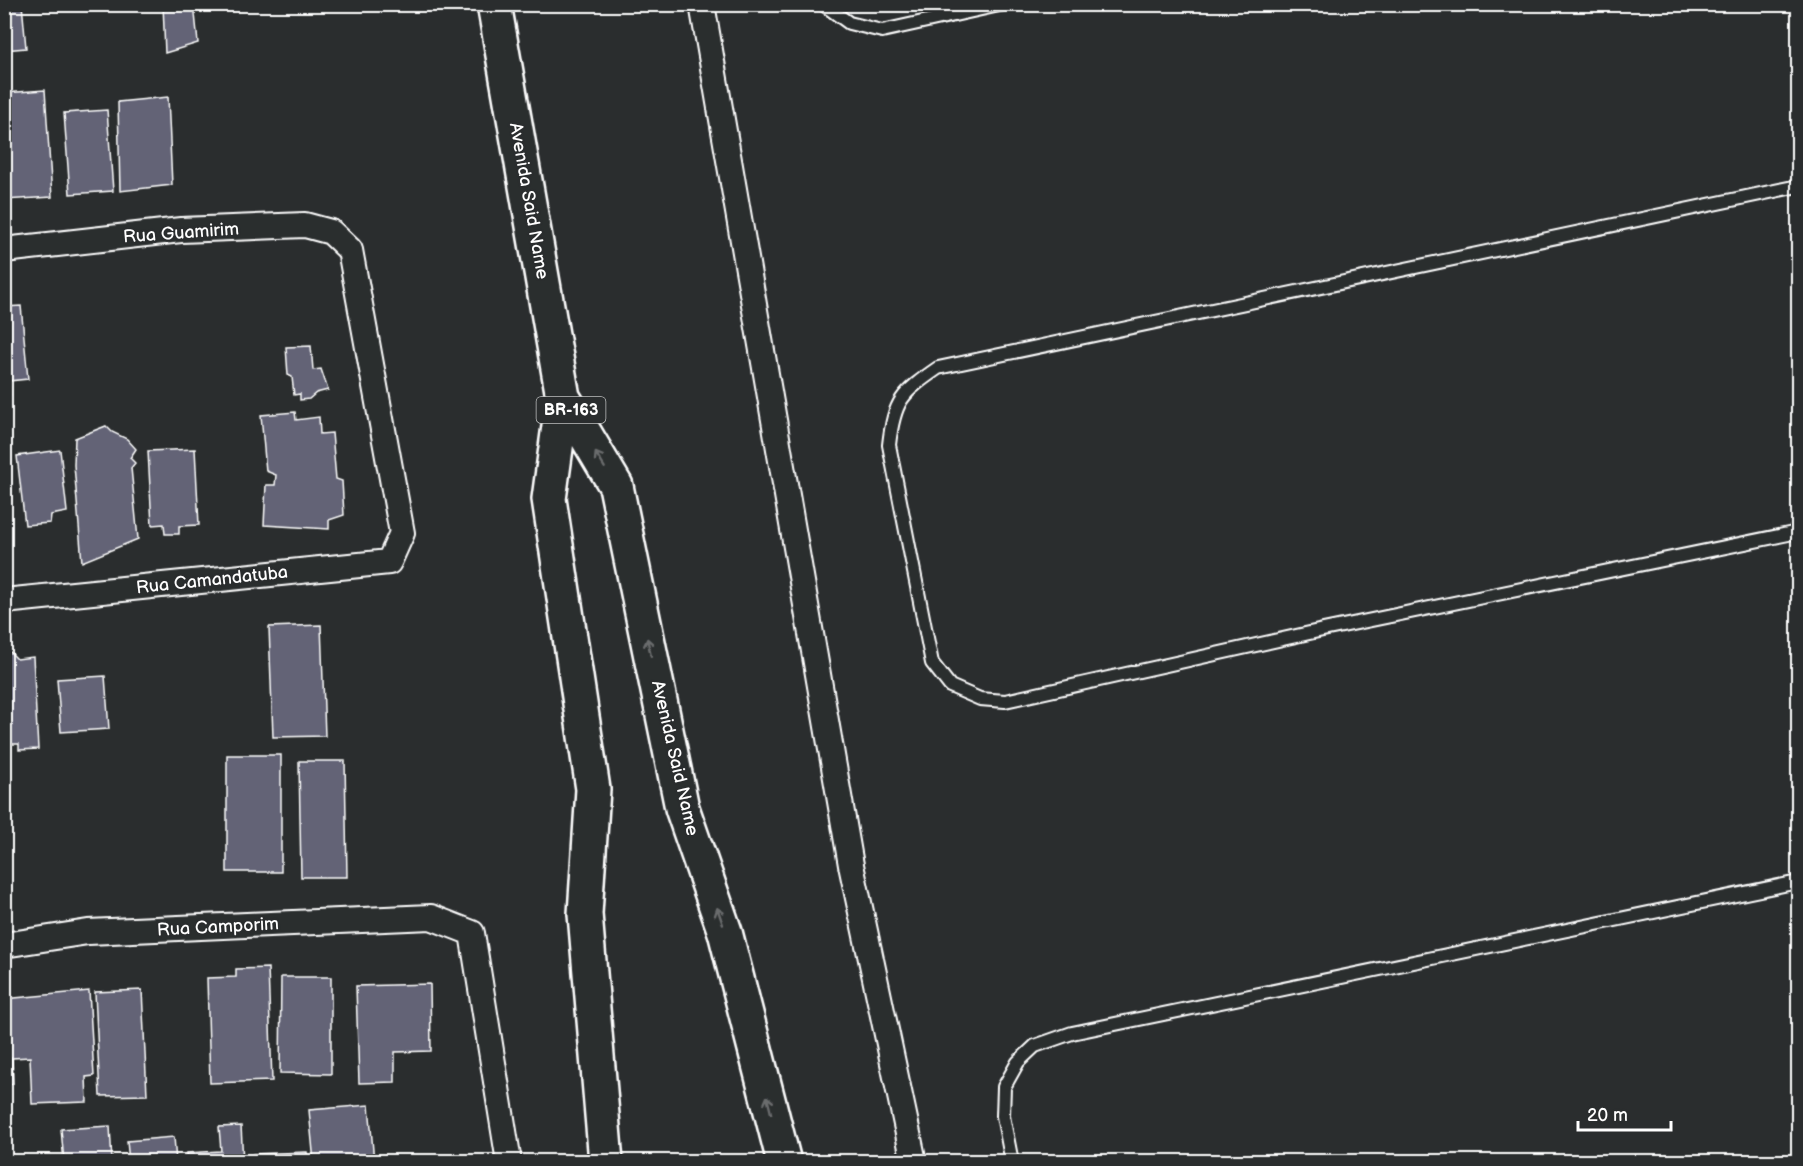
<svg xmlns="http://www.w3.org/2000/svg" width="1803" height="1166" viewBox="0 0 1803 1166" font-family="'Balsamiq Sans',sans-serif">
  <rect width="100%" height="100%" fill="#2a2d2e"/>
  <filter id="ink" filterUnits="userSpaceOnUse"><feTurbulence type="fractalNoise" baseFrequency=".0167" numOctaves="2"/><feDisplacementMap in="SourceGraphic" scale="12" xChannelSelector="R" yChannelSelector="G"/><feConvolveMatrix kernelMatrix="1 2 1 2 8 2 1 2 1" color-interpolation-filters="sRGB"/></filter>
  <g filter="url(#ink)">
    <!-- building -->
    <path fill="#636476" stroke="#fff" stroke-width="1.5" d="M 4,4 L 22,4 L 26,48 L 4,50 Z
      M 163,4 L 194,4 L 198,43 L 165,53 Z
      M 45,90 L 52,197 L 4,200 L 4,93 Z
      M 168,97 L 172,185 L 120,191 L 118,102 Z
      M 107,110 L 113,191 L 70,194 L 64,113 Z
      M 21,306 L 28,379 L 9,381 L 10,395 L 4,395 L 4,307 Z
      M 311,346 L 313,370 L 321,369 L 328,390 L 316,393 L 309,399 L 300,400 L 300,394 L 294,395 L 292,377 L 288,375 L 286,347 Z
      M 295,412 L 296,420 L 319,417 L 320,434 L 332,433 L 336,479 L 342,481 L 344,515 L 329,520 L 329,529 L 264,525 L 266,485 L 275,485 L 276,475 L 266,471 L 261,415 Z
      M 106,426 L 112,432 L 127,439 L 136,449 L 130,458 L 135,463 L 131,468 L 138,539 L 82,562 L 74,465 L 75,438 Z
      M 195,449 L 199,525 L 179,526 L 179,534 L 165,534 L 164,524 L 152,525 L 148,451 Z
      M 60,450 L 67,512 L 51,515 L 50,523 L 25,525 L 17,456 Z
      M 321,625 L 325,736 L 273,737 L 269,627 Z
      M 4,652 L 10,652 L 17,659 L 33,657 L 38,749 L 19,750 L 19,744 L 4,744 Z
      M 105,676 L 109,729 L 61,732 L 57,679 Z
      M 227,755 L 281,755 L 281,872 L 227,872 Z
      M 299,761 L 345,761 L 347,877 L 301,877 Z
      M 268,968 L 272,1081 L 210,1083 L 207,978 L 236,977 L 236,969 Z
      M 281,977 L 331,977 L 331,1074 L 280,1073 Z
      M 430,984 L 431,1051 L 395,1052 L 395,1082 L 359,1083 L 356,986 Z
      M 142,990 L 147,1095 L 100,1096 L 95,992 Z
      M 89,991 L 94,1076 L 86,1077 L 87,1102 L 32,1104 L 30,1057 L 12,1058 L 13,1084 L 4,1086 L 4,999 Z
      M 369,1105 L 374,1162 L 314,1162 L 309,1110 Z
      M 110,1126 L 112,1162 L 64,1162 L 61,1129 Z
      M 241,1126 L 243,1162 L 188,1162 L 187,1153 L 221,1151 L 219,1127 Z
      M 174,1137 L 176,1162 L 129,1162 L 127,1141 Z
      M 307,1152 L 308,1162 L 254,1162 L 253,1154 Z"/>
    <g fill="none" stroke-linecap="round" stroke-linejoin="round">
      <defs>
        <path id="service" d="M 823,4 L 849,23 L 882,31 L 1004,4
          M 1798,186 L 938,368 C 902,393 894,400 889,445 L 932,663 L 950,686 L 980,699 L 1005,701 L 1323,630 L 1798,532
          M 1012,1162 L 1003,1116 L 1004,1087 L 1018,1062 L 1035,1046 L 1072,1033 L 1798,882"/>
        <path id="minor" d="M 702,4 L 851,865 L 914,1162
          M 4,250 L 181,230 L 305,225 L 331,232 L 350,250 L 402,533 L 389,562 L 4,601
          M 4,945 L 88,932 L 431,917 L 472,933 L 509,1162"/>
        <path id="trunk" d="M 494,4 L 563,397
          M 606,1162 L 585,914 L 593,789 L 549,499 L 563,397 L 616,486 L 682,808 L 725,932 L 784,1162"/>
      </defs>
      <!-- service casing -->
      <use href="#service" stroke="#fff" stroke-width="16"/>
      <!-- minor casing -->
      <use href="#minor" stroke="#fff" stroke-width="28"/>
      <!-- trunk casing -->
      <use href="#trunk" stroke="#fff" stroke-width="38"/>
      <!-- service -->
      <use href="#service" stroke="#2a2d2e" stroke-width="12"/>
      <!-- minor -->
      <use href="#minor" stroke="#2a2d2e" stroke-width="24"/>
      <!-- trunk -->
      <use href="#trunk" stroke="#2a2d2e" stroke-width="33"/>
    </g>
    <!-- one-way arrows -->
    <defs><path id="oneway-shaft" d="M-6 0H5M1.5-3L5.5 0L1.5 3" fill="none" stroke-width="1.6" stroke-linecap="round" stroke-linejoin="round" transform="scale(1.5)"/></defs>
    <g stroke="#6a6c6d">
      <use href="#oneway-shaft" transform="translate(600 460) rotate(-121)"/>
      <use href="#oneway-shaft" transform="translate(649 647) rotate(-102)"/>
      <use href="#oneway-shaft" transform="translate(720 916) rotate(-109)"/>
      <use href="#oneway-shaft" transform="translate(769 1105) rotate(-104)"/>
    </g>
  </g>
  <g text-anchor="middle" dominant-baseline="central" stroke-width="4.5" stroke-linejoin="round" paint-order="stroke">
    <!-- shield labels -->
    <rect fill="#2a2d2e" stroke="#bfc0c0" stroke-width="1.5" x="536.5" y="397" width="69" height="26" rx="4.5"/>
    <g font-size="16" font-weight="bold" fill="#fff">
      <text x="571" y="410">BR-163</text>
    </g>
    <!-- street labels -->
    <g font-size="18" fill="#fff" stroke="#2a2d2e">
      <text transform="translate(529 201) rotate(80)">Avenida Said Name</text>
      <text transform="translate(181 233) rotate(-4)">Rua Guamirim</text>
      <text transform="translate(212 580) rotate(-6)">Rua Camandatuba</text>
      <text transform="translate(675 758) rotate(77)">Avenida Said Name</text>
      <text transform="translate(218 927) rotate(-3)">Rua Camporim</text>
    </g>
  </g>
  <!-- margin -->
  <rect width="1803" height="1166" fill="none" stroke="#2a2d2e" stroke-width="24"/>
  <rect x="12" y="12" width="1779" height="1142" fill="none" stroke="#fff" stroke-width="2" filter="url(#ink)"/>
  <!-- scale -->
  <path d="M1578 1121v9h93v-9" fill="none" stroke="#ffffff" stroke-width="3"/>
  <text x="1587" y="1121" font-size="18" fill="#ffffff" stroke="#2a2d2e" stroke-width="4.5" paint-order="stroke">20 m</text>
</svg>
